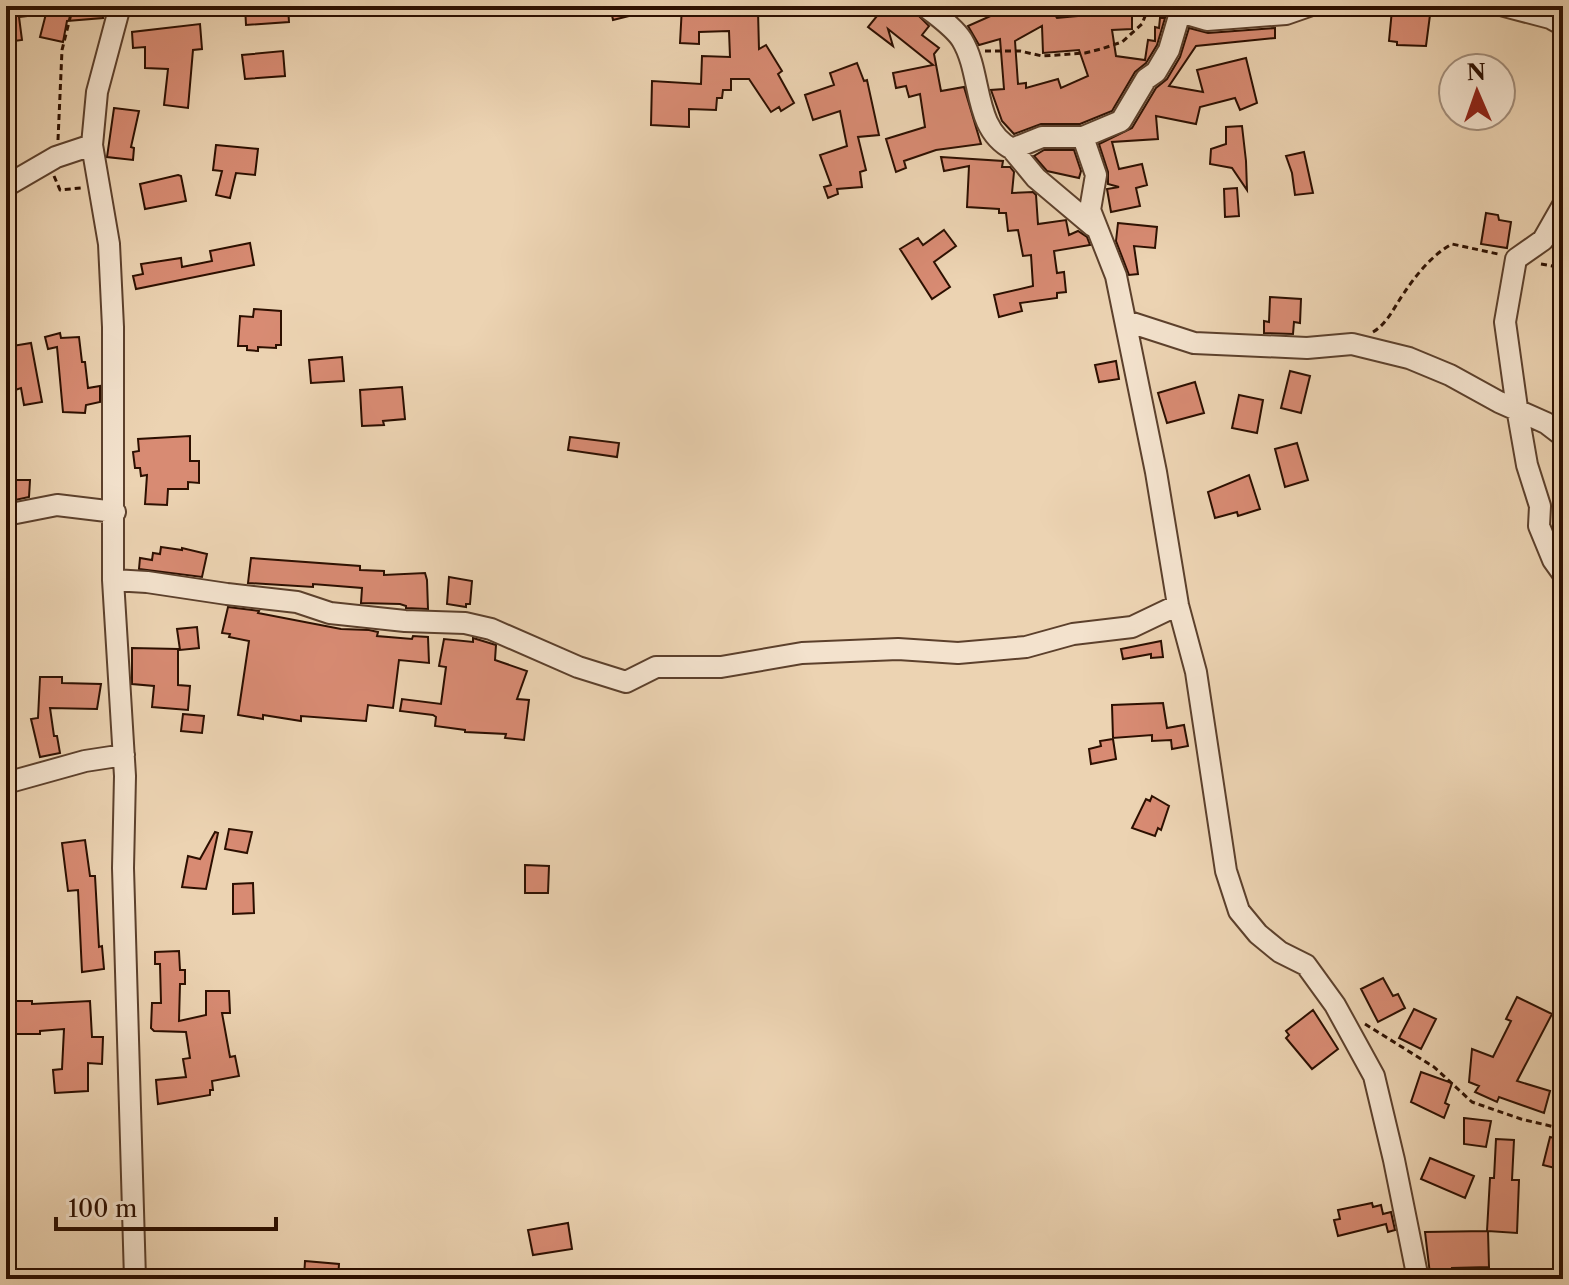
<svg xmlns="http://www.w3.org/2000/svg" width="1569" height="1285" viewBox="0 0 1569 1285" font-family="'Libre Caslon Text',serif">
  <rect width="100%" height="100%" fill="#ecd3b2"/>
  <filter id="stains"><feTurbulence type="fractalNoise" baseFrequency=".0025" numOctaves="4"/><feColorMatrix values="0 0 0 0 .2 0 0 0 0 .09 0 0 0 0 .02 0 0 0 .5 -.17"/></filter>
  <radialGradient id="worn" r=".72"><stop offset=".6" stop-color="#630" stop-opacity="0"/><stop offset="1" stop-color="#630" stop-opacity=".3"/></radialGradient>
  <!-- building -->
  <path fill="#d88b73" stroke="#2c0f00" stroke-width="2" fill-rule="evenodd" d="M 6,6 L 44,6 L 44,14 L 19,17 L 22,40 L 6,42 Z
    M 48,6 L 102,6 L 103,18 L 67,21 L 63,42 L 40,37 Z
    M 245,6 L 288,6 L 289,22 L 246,25 Z
    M 610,6 L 652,6 L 653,10 L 613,20 Z
    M 682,6 L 750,6 L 750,11 L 758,11 L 759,49 L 766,45 L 782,71 L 778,74 L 794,103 L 781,111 L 779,107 L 771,112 L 749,79 L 731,79 L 731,90 L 723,90 L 722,98 L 717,98 L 716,110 L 689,109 L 689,127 L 651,125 L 652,81 L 701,84 L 702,56 L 730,57 L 729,31 L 699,32 L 699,44 L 680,43 Z
    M 885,6 L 909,6 L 929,26 L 922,35 L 939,48 L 934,54 L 941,91 L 964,87 L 981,144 L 936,150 L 904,161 L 906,168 L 896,172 L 886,139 L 925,127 L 920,94 L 909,97 L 906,86 L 896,88 L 893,73 L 933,65 L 888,29 L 893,46 L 868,27 Z
    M 1013,6 L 1049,6 L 1057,18 L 1132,11 L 1132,29 L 1112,30 L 1116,56 L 1145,60 L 1148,40 L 1155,41 L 1155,27 L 1159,28 L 1160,18 L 1165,18 L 1157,45 L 1146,63 L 1135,72 L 1112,111 L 1080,124 L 1041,124 L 1014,134 L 1002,121 L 991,90 L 1004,89 L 1000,39 L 979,45 L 968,26 ZM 1042,26 L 1043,53 L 1079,50 L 1088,76 L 1061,88 L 1058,79 L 1026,88 L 1026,83 L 1018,84 L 1015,41 Z
    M 1406,7 L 1424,9 L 1423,14 L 1430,15 L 1426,46 L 1397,45 L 1397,42 L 1389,41 L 1392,10 L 1406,12 Z
    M 200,24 L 202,49 L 193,50 L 188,108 L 164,105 L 168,69 L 145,68 L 145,47 L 133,48 L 132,32 Z
    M 1189,28 L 1208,33 L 1275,28 L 1275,38 L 1196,46 L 1169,86 L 1203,92 L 1197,70 L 1246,58 L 1257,103 L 1240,110 L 1235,98 L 1200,107 L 1196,124 L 1156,116 L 1158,139 L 1112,142 L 1119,169 L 1142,164 L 1147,185 L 1136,188 L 1140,206 L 1111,212 L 1107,189 L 1119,187 L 1108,184 L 1108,172 L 1099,144 L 1132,128 L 1156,88 L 1167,79 L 1180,57 Z
    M 283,51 L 285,76 L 245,79 L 242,55 Z
    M 857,63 L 864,81 L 867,80 L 879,135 L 858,137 L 866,170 L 860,172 L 862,187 L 837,189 L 838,194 L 828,198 L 824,187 L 831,185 L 820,155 L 847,146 L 840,111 L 813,120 L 805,95 L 834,85 L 830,73 Z
    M 114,108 L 139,111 L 131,147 L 134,148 L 133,160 L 107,157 Z
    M 1242,126 L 1246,161 L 1247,190 L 1232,168 L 1210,164 L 1211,149 L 1226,144 L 1226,127 Z
    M 216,145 L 258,149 L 255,175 L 236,173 L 230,198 L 216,195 L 222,171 L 213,170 Z
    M 1044,150 L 1074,150 L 1081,171 L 1079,178 L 1047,171 L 1034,156 Z
    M 1304,152 L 1313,193 L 1295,195 L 1292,173 L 1286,156 Z
    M 941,157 L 1003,161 L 1002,167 L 1010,167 L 1014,172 L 1012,193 L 1033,192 L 1036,195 L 1038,224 L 1066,220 L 1069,235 L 1078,231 L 1087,237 L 1090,245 L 1054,251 L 1057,273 L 1064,272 L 1066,292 L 1057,293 L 1057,298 L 1020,303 L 1022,311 L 999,317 L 994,295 L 1033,286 L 1031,255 L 1023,256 L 1018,230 L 1008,231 L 1006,213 L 999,213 L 999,209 L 967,207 L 969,166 L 944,171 Z
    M 178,175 L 181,176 L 186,201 L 145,209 L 140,184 Z
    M 1237,188 L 1239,216 L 1225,217 L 1224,189 Z
    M 1486,213 L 1498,215 L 1499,220 L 1511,222 L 1507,248 L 1481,244 Z
    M 1118,223 L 1157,227 L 1155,248 L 1134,246 L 1138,274 L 1129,275 L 1116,241 Z
    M 944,230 L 956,246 L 934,262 L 950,287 L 932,299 L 900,249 L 918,238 L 923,245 Z
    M 250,243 L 254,265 L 136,289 L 133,276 L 143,274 L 141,264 L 181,258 L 182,267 L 212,261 L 210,251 Z
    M 1270,297 L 1301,299 L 1300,323 L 1294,322 L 1293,334 L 1264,333 L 1264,321 L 1269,322 Z
    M 254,309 L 281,311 L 281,345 L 276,345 L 276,348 L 258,347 L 258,351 L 247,350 L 247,346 L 238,346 L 240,316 L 253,317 Z
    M 60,333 L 61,338 L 79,337 L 82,362 L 85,362 L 88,388 L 100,386 L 100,402 L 86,405 L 85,413 L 63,412 L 57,347 L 48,349 L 45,337 Z
    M 31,343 L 42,402 L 24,405 L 21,388 L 6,393 L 6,347 Z
    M 342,357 L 344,381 L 311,383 L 309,360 Z
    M 1116,361 L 1119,379 L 1099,382 L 1095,365 Z
    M 1290,371 L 1310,376 L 1301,413 L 1281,408 Z
    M 1195,382 L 1204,413 L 1167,423 L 1158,393 Z
    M 402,387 L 405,419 L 383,421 L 384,425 L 362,426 L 360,390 Z
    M 1239,395 L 1263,400 L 1257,433 L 1232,428 Z
    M 190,436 L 190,461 L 199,461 L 199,483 L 188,482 L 188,489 L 168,489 L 167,505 L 145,504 L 147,475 L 141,476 L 140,468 L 135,468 L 133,452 L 139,451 L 138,439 Z
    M 570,437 L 619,443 L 617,457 L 568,450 Z
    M 1297,443 L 1308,480 L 1285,487 L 1275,449 Z
    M 1249,475 L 1260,509 L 1238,516 L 1237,512 L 1215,518 L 1208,492 Z
    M 7,480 L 30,480 L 29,497 L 6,502 Z
    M 161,547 L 182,550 L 182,548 L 207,554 L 202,577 L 139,569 L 140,558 L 152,560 L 153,553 L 160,554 Z
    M 251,558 L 360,566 L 360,570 L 384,571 L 384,575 L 425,573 L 427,580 L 428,609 L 406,608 L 406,606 L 400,604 L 361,603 L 362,588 L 313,584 L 313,587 L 248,583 Z
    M 449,577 L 472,581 L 470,604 L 466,604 L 466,607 L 447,604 Z
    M 228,607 L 259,611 L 258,613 L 341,629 L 369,630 L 378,632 L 377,636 L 412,639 L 413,636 L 428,637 L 429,663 L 399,660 L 393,708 L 368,705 L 366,721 L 301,716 L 301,721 L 263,715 L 263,719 L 238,715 L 249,641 L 229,637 L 230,634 L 222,633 Z
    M 197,627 L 199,648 L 180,650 L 177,629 Z
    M 473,638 L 496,645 L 495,660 L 527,671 L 517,699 L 529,700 L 524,740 L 505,738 L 506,734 L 465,732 L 465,730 L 435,726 L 436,717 L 433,715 L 400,711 L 402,699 L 441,704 L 446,667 L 439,666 L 444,639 L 473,642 Z
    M 1161,641 L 1163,657 L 1151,658 L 1151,654 L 1123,659 L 1121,649 Z
    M 132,648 L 178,649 L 178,685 L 190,686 L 188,710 L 152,707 L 154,686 L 132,684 Z
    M 40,677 L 62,677 L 62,683 L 101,684 L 97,709 L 50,708 L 54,736 L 57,736 L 60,753 L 40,757 L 31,719 L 38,718 Z
    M 1163,703 L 1167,728 L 1184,725 L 1188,746 L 1172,749 L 1171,740 L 1152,741 L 1152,735 L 1113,738 L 1112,705 Z
    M 183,714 L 204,716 L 202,733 L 181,731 Z
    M 1113,739 L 1116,759 L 1091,764 L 1089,749 L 1101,746 L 1100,741 Z
    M 1152,796 L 1169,806 L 1161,830 L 1158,828 L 1155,836 L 1132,828 L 1146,799 L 1150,801 Z
    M 229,829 L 252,832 L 247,853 L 225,849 Z
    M 215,832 L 218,833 L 206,889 L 182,887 L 188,856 L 200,859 Z
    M 85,840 L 90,876 L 95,876 L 99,947 L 102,946 L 104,969 L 82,972 L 78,890 L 68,891 L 62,843 Z
    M 525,865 L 549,866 L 548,893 L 525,893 Z
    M 253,883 L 254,913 L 233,914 L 233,884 Z
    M 179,951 L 180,970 L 185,970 L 185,984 L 180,984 L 179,1021 L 206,1015 L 206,991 L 229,991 L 230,1013 L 222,1013 L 230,1057 L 235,1056 L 239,1076 L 212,1081 L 213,1090 L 210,1090 L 210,1095 L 158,1104 L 156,1080 L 186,1077 L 183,1059 L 190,1058 L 186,1032 L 154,1031 L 151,1028 L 152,1003 L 161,1003 L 160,964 L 155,964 L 155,952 Z
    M 1383,978 L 1393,996 L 1398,994 L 1405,1008 L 1378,1022 L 1361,989 Z
    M 1517,997 L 1552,1014 L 1517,1081 L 1550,1091 L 1544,1113 L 1499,1097 L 1497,1102 L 1475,1092 L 1479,1086 L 1469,1082 L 1472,1049 L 1493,1057 L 1511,1021 L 1506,1019 Z
    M 16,1001 L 32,1001 L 32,1004 L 90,1001 L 92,1037 L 103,1037 L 102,1064 L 88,1063 L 88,1091 L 55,1093 L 53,1070 L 62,1069 L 64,1029 L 40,1031 L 40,1034 L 6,1034 L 6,1004 L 16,1004 Z
    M 1414,1009 L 1436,1019 L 1421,1049 L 1399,1038 Z
    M 1313,1010 L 1338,1049 L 1312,1069 L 1286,1038 L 1289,1035 L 1286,1031 Z
    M 1421,1072 L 1452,1083 L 1445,1103 L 1449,1105 L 1444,1118 L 1411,1102 Z
    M 1464,1118 L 1491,1121 L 1486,1147 L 1464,1144 Z
    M 1550,1137 L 1563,1140 L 1563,1170 L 1543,1165 Z
    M 1496,1139 L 1514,1140 L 1512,1180 L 1519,1180 L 1517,1233 L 1488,1231 L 1489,1267 L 1452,1268 L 1452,1274 L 1430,1274 L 1425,1232 L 1487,1231 L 1490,1178 L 1494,1178 Z
    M 1430,1158 L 1474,1176 L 1465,1198 L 1421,1179 Z
    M 1372,1203 L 1373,1207 L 1381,1205 L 1383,1214 L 1391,1212 L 1395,1230 L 1388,1232 L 1386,1224 L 1338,1236 L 1334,1220 L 1340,1219 L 1338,1210 Z
    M 568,1223 L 572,1249 L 533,1255 L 528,1230 Z
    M 305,1261 L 339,1264 L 338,1279 L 304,1278 Z"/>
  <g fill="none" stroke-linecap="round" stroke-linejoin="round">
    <defs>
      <path id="minor" d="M 120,6 L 97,92 L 92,145 L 109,244 L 113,327 L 113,580 L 125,776 L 123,868 L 135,1279
        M 925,6 C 937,16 954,27 962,40 C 983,75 972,128 1012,149 L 1042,137 L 1083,137 L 1121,121 L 1146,79 L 1156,72 L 1169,50 L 1182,6
        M 1504,6 L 1550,18 L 1563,25
        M 1180,12 L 1207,20 L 1286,14 L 1309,6
        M 1083,137 L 1096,175 L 1090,210 L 1116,276 L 1156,472 L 1178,605 L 1196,672 L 1226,871 L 1239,911 L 1258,934 L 1280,952 L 1306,965 L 1335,1005 L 1374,1076 L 1394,1160 L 1418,1279
        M 1012,149 L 1036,178 L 1093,226
        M 6,186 L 56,157 L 92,145
        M 1563,205 L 1543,240 L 1516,259 L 1505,322 L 1517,408 L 1527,465 L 1540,506 L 1539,526 L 1553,560 L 1563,574
        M 1126,321 L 1194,343 L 1307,348 L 1352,344 L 1409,358 L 1450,375 L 1499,402 L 1546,423 L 1563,436
        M 6,515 L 57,505 L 115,512
        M 113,580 L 147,582 L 227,594 L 297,602 L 330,613 L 405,621 L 465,623 L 491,629 L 578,667 L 626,682 L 656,667 L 721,667 L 802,653 L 898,649 L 958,653 L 1026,647 L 1073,634 L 1132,627 L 1178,605
        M 6,783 L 85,761 L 124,755"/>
    </defs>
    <!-- minor casing -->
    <use href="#minor" stroke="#5c402c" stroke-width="24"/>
    <!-- path -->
    <path stroke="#2c0f00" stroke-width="3" stroke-dasharray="6 4" stroke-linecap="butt" d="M 985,51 L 1020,51 L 1042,56 L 1085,53 L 1101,49 L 1122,42 L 1142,24 L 1149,6
      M 58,140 L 62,50 L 73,6
      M 54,176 L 60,190 L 81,188
      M 1541,264 L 1563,268
      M 1373,332 C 1388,323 1394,307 1404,293 C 1416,275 1433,254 1452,244 L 1498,254
      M 1365,1024 L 1434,1067 L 1472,1102 L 1521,1119 L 1563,1129"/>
    <!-- minor -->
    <use href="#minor" stroke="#f3e2cd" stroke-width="20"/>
  </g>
  <!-- margin -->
  <rect width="1569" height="1285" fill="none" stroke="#ecd3b2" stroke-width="32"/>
  <rect x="8" y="8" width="1553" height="1269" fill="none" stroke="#2c0f00" stroke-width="4"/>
  <rect x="16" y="16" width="1537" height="1253" fill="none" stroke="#2c0f00" stroke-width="2"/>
  <!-- north arrow -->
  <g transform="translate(1477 92) rotate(358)"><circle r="38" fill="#f3e2cd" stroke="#a38e7b" stroke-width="2"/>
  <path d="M0-6L14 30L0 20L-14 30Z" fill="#8f2418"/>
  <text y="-12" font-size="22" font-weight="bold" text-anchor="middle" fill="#2c0f00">N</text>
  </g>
  <!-- scale -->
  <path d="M56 1217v12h220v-12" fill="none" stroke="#2c0f00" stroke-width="4"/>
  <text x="68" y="1217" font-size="24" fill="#2c0f00" stroke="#f3e2cd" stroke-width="6" paint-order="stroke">100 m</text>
  <rect width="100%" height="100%" filter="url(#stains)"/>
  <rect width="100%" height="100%" fill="url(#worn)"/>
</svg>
